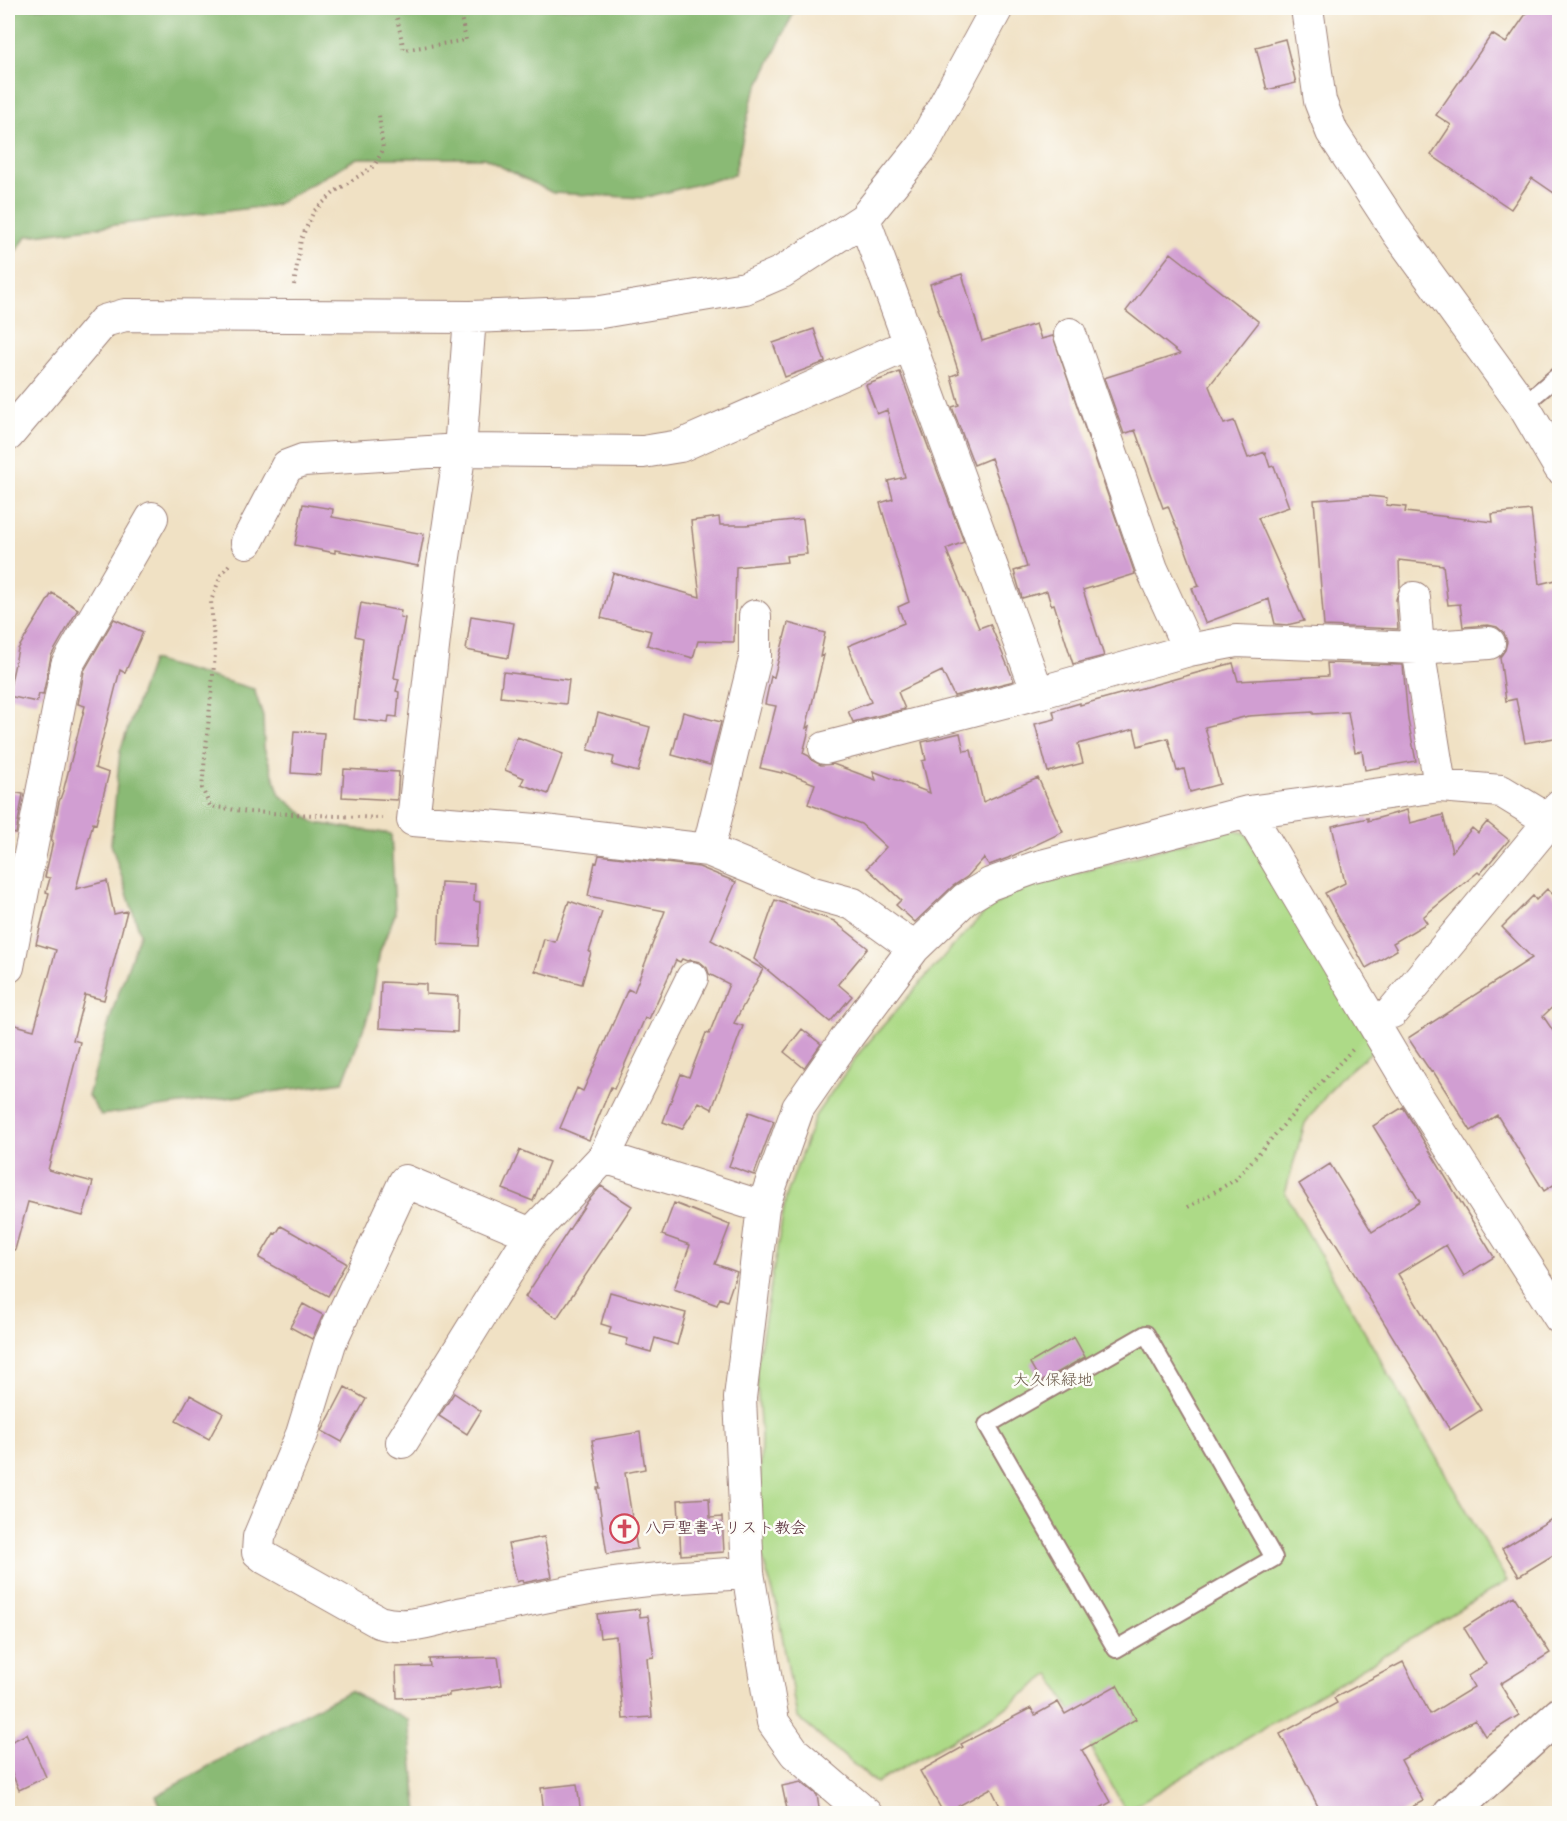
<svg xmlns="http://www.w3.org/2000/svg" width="1567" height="1821" viewBox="0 0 1567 1821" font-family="Pangolin,'Klee One',sans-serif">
  <rect width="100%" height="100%" fill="#fdfcf7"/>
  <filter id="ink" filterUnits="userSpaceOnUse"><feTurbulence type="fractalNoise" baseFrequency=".0167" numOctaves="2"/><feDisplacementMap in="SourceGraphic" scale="12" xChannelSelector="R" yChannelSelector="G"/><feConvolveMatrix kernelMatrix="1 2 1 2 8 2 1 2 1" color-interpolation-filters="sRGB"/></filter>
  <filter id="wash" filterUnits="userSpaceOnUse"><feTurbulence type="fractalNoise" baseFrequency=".008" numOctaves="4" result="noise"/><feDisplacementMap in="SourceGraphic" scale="24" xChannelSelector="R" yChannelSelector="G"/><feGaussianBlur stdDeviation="1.35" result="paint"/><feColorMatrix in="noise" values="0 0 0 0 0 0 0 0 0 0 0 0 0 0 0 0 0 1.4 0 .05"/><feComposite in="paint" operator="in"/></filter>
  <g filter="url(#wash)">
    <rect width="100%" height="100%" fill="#f0e1c4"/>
    <!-- green -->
    <path fill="#adda87" stroke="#7c7c59" stroke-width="1.5" d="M 1228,830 L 1246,833 L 1375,1049 L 1338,1080 L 1305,1123 L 1285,1193 L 1507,1581 L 1126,1811 L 1050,1674 L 996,1715 L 876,1783 L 797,1717 L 776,1602 L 759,1547 L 761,1435 L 756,1371 L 786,1197 L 815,1116 L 859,1053 L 944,956 L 985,912 L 1016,891 Z"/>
    <!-- forest -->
    <path fill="#8aba74" stroke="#6a6c50" stroke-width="1.5" d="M 8,8 L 796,8 L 752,99 L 734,175 L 643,198 L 553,193 L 484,158 L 357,158 L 275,205 L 27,236 L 8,262 Z
      M 152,660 L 254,689 L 263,716 L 264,748 L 280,795 L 315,823 L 391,834 L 395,914 L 380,951 L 370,1011 L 343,1082 L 101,1115 L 88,1096 L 113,1009 L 140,933 L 111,844 L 120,751 Z
      M 349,1691 L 408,1720 L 418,1813 L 164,1813 L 156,1796 L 276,1728 Z"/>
    <g id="blocks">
      <!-- building -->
      <path fill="#d19ed2" d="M 1530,8 L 1560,8 L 1560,197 L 1532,178 L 1511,209 L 1431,155 L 1451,125 L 1436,115 L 1492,34 L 1506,43 Z
        M 1285,39 L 1296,83 L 1267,90 L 1256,47 Z
        M 1171,253 L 1259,322 L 1209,386 L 1224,424 L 1234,421 L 1248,458 L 1265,452 L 1270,467 L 1274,466 L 1289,507 L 1258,518 L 1304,621 L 1287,625 L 1275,624 L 1269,599 L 1205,623 L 1192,588 L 1199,586 L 1178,529 L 1177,529 L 1168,506 L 1163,508 L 1135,430 L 1124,434 L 1104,378 L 1180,354 L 1126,311 Z
        M 962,274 L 982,341 L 1036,324 L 1041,339 L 1053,336 L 1135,574 L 1083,590 L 1104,656 L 1073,664 L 1054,604 L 1051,605 L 1047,591 L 1022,598 L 1014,571 L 1027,567 L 1007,503 L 991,458 L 974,465 L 952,407 L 959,405 L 951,376 L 959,373 L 930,284 Z
        M 814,329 L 825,362 L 785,377 L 773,343 Z
        M 900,372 L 964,542 L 946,549 L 979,628 L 990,624 L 1014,681 L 954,696 L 942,671 L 898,692 L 905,709 L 853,722 L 848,711 L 871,702 L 848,646 L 904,623 L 898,607 L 909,602 L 880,503 L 893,499 L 888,481 L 905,477 L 887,410 L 877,414 L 866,385 Z
        M 1368,496 L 1387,498 L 1386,505 L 1406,507 L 1405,512 L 1493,522 L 1492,514 L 1531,510 L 1539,584 L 1556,580 L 1560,595 L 1560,639 L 1555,640 L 1560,672 L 1560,737 L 1525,743 L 1516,699 L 1506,701 L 1500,657 L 1505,650 L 1507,642 L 1504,633 L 1497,627 L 1488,625 L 1463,627 L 1460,604 L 1448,605 L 1443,565 L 1399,560 L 1400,588 L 1396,599 L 1398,629 L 1324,626 L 1314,500 Z
        M 303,504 L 333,509 L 332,517 L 424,534 L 418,566 L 335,550 L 335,553 L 295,545 Z
        M 719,517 L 720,525 L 746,525 L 803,519 L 807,554 L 786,556 L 787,562 L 736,567 L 734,642 L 698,641 L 693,658 L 647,645 L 651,631 L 601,618 L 613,573 L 700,597 L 691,521 Z
        M 52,593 L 78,609 L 51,656 L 43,695 L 39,694 L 37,702 L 8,696 L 18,649 Z
        M 361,603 L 401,611 L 400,617 L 405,618 L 394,678 L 399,679 L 396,691 L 399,692 L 397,717 L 389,716 L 388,723 L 354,719 L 363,638 L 355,636 Z
        M 471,616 L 514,623 L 508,658 L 466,650 Z
        M 114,619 L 143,632 L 125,673 L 120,670 L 95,768 L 109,773 L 96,824 L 93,823 L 76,889 L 107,881 L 114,914 L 127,911 L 104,1000 L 85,995 L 73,1040 L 80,1042 L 48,1170 L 93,1182 L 83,1216 L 28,1202 L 15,1250 L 8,1249 L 8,1039 L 12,1024 L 34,1030 L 56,950 L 36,944 L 49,893 L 46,892 L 50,878 L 45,877 L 53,841 L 51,841 L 59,802 L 64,788 L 85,706 L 78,704 L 84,671 Z
        M 788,623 L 825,633 L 820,657 L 824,655 L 806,728 L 810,726 L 803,753 L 809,756 L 813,761 L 821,765 L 833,764 L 876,780 L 873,771 L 930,793 L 922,761 L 926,760 L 922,742 L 960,733 L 964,751 L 971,750 L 983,802 L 1038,778 L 1063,832 L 1008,858 L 989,865 L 984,858 L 967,877 L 953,886 L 915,922 L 896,905 L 901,900 L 867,868 L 886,847 L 861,824 L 808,804 L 815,784 L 782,771 L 782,773 L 760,768 L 776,706 L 765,704 L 771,676 L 774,677 Z
        M 1233,663 L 1238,681 L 1328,676 L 1327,663 L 1403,665 L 1408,720 L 1416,761 L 1365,770 L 1362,751 L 1355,752 L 1348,712 L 1313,714 L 1313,712 L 1248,716 L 1205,727 L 1220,784 L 1190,792 L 1184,769 L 1177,771 L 1168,738 L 1138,746 L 1134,729 L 1078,744 L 1083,763 L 1048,772 L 1035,724 L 1055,719 L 1053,711 L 1080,703 L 1080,705 Z
        M 503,672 L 569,680 L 566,704 L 500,697 Z
        M 683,712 L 721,722 L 710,765 L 672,755 Z
        M 598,713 L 650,727 L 638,772 L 612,765 L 614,757 L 588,750 Z
        M 294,731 L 324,733 L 321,775 L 291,773 Z
        M 517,737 L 563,754 L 548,794 L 521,784 L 524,778 L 505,770 Z
        M 344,769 L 399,772 L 397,800 L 342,797 Z
        M 8,791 L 23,794 L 16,834 L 8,832 Z
        M 1407,810 L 1410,823 L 1443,815 L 1452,852 L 1472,828 L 1478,833 L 1487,822 L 1509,840 L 1480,874 L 1478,872 L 1423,917 L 1427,923 L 1393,943 L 1397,950 L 1366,968 L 1325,893 L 1345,883 L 1332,826 L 1368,818 L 1368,821 Z
        M 599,855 L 699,867 L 736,882 L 711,940 L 763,969 L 734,1023 L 743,1026 L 712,1109 L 699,1102 L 682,1129 L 663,1122 L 681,1074 L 689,1077 L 706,1033 L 709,1034 L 729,984 L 709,974 L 707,968 L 700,962 L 691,960 L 687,961 L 682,959 L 680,962 L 676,960 L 649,1019 L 645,1018 L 614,1089 L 611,1087 L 589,1140 L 560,1128 L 577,1088 L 583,1091 L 628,989 L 634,992 L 665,911 L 588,896 L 595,862 L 597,863 Z
        M 441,882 L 475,884 L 474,901 L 480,902 L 478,946 L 438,944 Z
        M 1547,889 L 1560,901 L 1560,1000 L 1543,1016 L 1560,1041 L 1560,1181 L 1544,1191 L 1497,1115 L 1471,1131 L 1433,1071 L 1431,1072 L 1408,1038 L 1532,958 L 1502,927 L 1533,896 L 1536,900 Z
        M 775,900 L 834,921 L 868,948 L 838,984 L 852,996 L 830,1022 L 754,959 Z
        M 569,901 L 602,912 L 589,952 L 591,952 L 582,984 L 535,971 L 544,939 L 555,942 Z
        M 381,982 L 426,984 L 426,994 L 458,996 L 457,1032 L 379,1028 Z
        M 802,1029 L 821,1044 L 804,1068 L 784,1052 Z
        M 1403,1107 L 1494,1257 L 1464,1276 L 1446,1245 L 1398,1274 L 1481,1410 L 1450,1430 L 1299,1184 L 1330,1164 L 1372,1232 L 1420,1202 L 1373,1126 Z
        M 749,1112 L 774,1121 L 754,1175 L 729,1166 Z
        M 520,1150 L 549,1162 L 533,1201 L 503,1189 Z
        M 601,1186 L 632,1206 L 557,1318 L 525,1297 L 587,1202 Z
        M 674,1203 L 730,1225 L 715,1264 L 737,1272 L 727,1301 L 720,1298 L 717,1305 L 674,1289 L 690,1245 L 662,1235 Z
        M 281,1226 L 346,1263 L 328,1296 L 259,1258 L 274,1233 L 276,1234 Z
        M 610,1292 L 686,1313 L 677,1345 L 655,1338 L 651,1352 L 626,1345 L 628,1339 L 609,1334 L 611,1327 L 601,1324 Z
        M 303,1304 L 323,1315 L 312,1339 L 290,1327 Z
        M 1074,1337 L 1085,1357 L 1041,1382 L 1030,1363 Z
        M 345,1387 L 366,1399 L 342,1442 L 322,1431 Z
        M 454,1393 L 481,1411 L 467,1434 L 439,1416 Z
        M 190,1395 L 223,1413 L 209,1439 L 176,1421 Z
        M 640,1432 L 645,1469 L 625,1473 L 637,1549 L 607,1554 L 597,1488 L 600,1488 L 592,1440 Z
        M 709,1498 L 710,1518 L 722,1517 L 724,1552 L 681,1555 L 678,1500 Z
        M 1560,1514 L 1560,1551 L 1519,1576 L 1502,1549 Z
        M 544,1537 L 552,1577 L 523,1583 L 522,1580 L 517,1582 L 508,1544 Z
        M 1514,1596 L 1550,1653 L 1500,1684 L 1519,1715 L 1485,1736 L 1475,1720 L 1401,1760 L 1423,1801 L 1399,1814 L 1322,1814 L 1280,1734 L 1337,1703 L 1334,1698 L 1403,1662 L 1430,1714 L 1474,1687 L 1468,1676 L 1486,1664 L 1464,1628 Z
        M 639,1609 L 640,1617 L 648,1616 L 654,1657 L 647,1658 L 652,1717 L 623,1719 L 616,1636 L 600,1638 L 597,1614 Z
        M 498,1657 L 502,1685 L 449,1693 L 449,1696 L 397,1698 L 396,1667 L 430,1666 L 429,1659 Z
        M 1117,1685 L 1136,1719 L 1082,1750 L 1111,1802 L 1090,1814 L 1004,1814 L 991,1788 L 944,1814 L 920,1771 L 963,1747 L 961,1744 L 1031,1708 L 1035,1715 L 1058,1702 L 1065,1714 Z
        M 27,1734 L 46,1777 L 19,1790 L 8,1764 L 8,1743 Z
        M 801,1782 L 817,1795 L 820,1814 L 788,1814 L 782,1786 Z
        M 577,1784 L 581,1814 L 544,1814 L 541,1788 Z"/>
    </g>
  </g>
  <g filter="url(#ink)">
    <use href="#blocks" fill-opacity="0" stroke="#9d8078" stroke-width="1.5"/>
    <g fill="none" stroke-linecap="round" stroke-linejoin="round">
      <defs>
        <path id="service" d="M 1523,405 L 1560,374
          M 1146,1334 L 1274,1558 L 1116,1649 L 987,1425 Z"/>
        <path id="minor" d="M 1307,8 L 1320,101 L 1332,132 L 1398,233 L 1523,405 L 1560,468
          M 864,219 L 1038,693
          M 470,317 L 460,450 L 442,570 L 413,820 L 536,830 L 708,850 L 813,893 L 853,904 L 914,948
          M 1070,334 L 1152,569 L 1189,650
          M 8,435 L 104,321 L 125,315 L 470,317 L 601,312 L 745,288 L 782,272 L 864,219 L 921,148 L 997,8
          M 247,542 L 287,466 L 303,460 L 460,450 L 643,452 L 680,446 L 910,344
          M 1414,598 L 1418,648 L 1440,786
          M 825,748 L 1038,693 L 1189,650 L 1236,641 L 1418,648 L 1489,643
          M 1248,812 L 1410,1085 L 1560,1318
          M 708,850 L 755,659 L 755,616
          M 8,967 L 67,665 L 152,518
          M 1392,1012 L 1550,821 L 1560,805
          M 604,1157 L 763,1207
          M 531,1234 L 405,1181 L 330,1343 L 302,1434 L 259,1537 L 258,1552 L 267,1559 L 379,1622 C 408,1631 435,1619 464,1613 C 505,1605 547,1596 589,1588 C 641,1579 695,1576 748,1573
          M 402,1442 L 531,1234 L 604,1157 L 692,978
          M 866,1814 L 795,1753 L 773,1722 L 748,1573 L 740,1398 L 763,1207 L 798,1108 L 848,1036 L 914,948 L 965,899 L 990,884 L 1034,868 L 1248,812 L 1440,786 L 1501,791 L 1560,827"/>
        <path id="tertiary" d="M 1450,1814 L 1560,1714"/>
      </defs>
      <!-- service casing -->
      <use href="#service" stroke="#9d8078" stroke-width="20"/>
      <!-- minor casing -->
      <use href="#minor" stroke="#9d8078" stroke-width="34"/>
      <!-- tertiary casing -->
      <use href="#tertiary" stroke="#9d8078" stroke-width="36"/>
      <!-- path -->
      <path stroke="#9d8078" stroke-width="4" stroke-dasharray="1.5 4.5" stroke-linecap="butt" d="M 397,18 L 404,50 L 466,40 L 459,8
        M 294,285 L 301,239 L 314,211 L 336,191 L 374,166 L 383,150 L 379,115
        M 229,565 L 221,575 L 211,601 L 215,655 L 202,788 L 210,806 L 248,812 L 382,818
        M 1188,1207 L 1235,1180 L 1317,1087 L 1354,1048"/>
      <!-- service -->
      <use href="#service" stroke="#fff" stroke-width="16"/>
      <!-- minor -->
      <use href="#minor" stroke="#fff" stroke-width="32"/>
      <!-- tertiary -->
      <use href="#tertiary" stroke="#fff" stroke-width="33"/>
    </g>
  </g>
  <!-- icons -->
  <defs>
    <symbol id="church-ring" viewBox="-11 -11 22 22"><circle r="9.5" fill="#fdfcf7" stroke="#d1495b" stroke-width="1.5"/><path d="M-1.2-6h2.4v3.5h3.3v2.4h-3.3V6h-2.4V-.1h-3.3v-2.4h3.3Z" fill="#d1495b"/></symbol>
  </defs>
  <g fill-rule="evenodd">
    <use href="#church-ring" x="608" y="1512" width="33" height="33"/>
  </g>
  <g text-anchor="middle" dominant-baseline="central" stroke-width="5" stroke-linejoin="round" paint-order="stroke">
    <!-- park labels -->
    <g font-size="16" fill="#685747" stroke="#fdfcf7">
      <text x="1053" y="1380">大久保緑地</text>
    </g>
    <!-- poi labels -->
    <g font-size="16" fill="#4a1f2b" stroke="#fdfcf7" text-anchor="start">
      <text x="645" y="1528">八戸聖書キリスト教会</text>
    </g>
  </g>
  <!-- margin -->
  <rect width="1567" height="1821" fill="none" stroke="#fdfcf7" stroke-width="30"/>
</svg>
